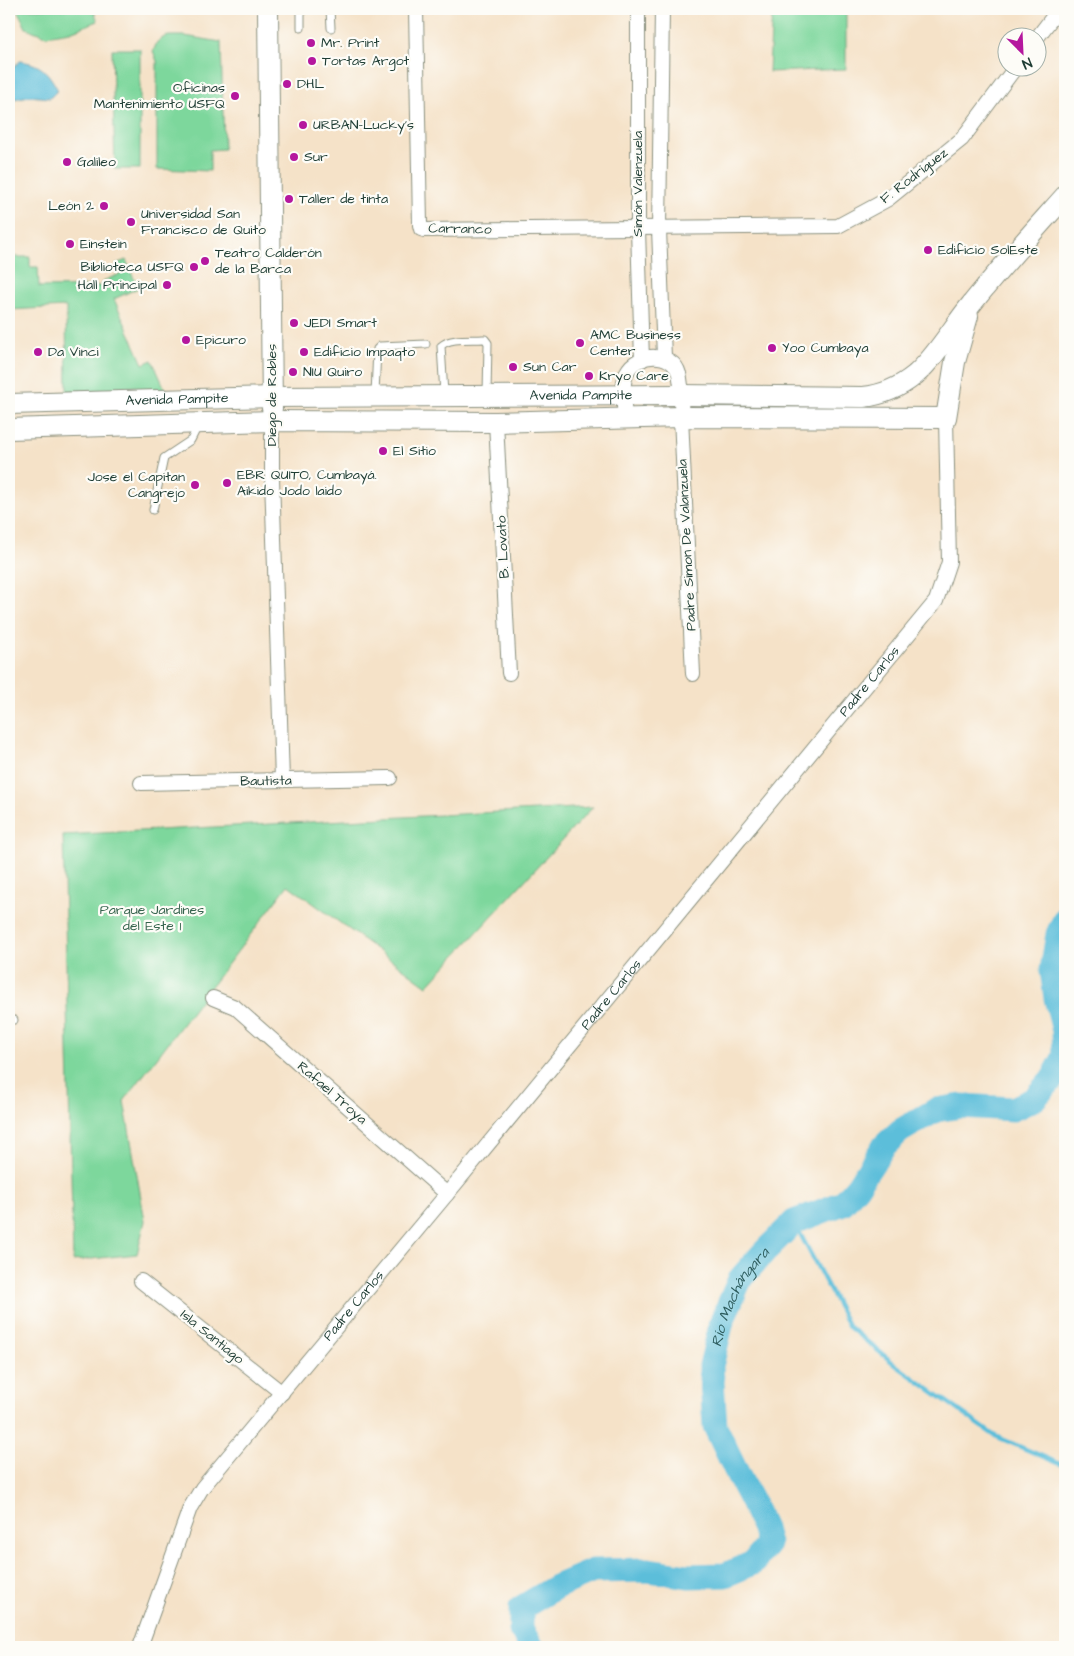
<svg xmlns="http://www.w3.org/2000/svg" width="1074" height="1656" viewBox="0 0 1074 1656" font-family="'Architects Daughter',sans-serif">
  <rect width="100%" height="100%" fill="#fdfcf7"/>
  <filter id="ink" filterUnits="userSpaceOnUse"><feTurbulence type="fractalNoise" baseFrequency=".02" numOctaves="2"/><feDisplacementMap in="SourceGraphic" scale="10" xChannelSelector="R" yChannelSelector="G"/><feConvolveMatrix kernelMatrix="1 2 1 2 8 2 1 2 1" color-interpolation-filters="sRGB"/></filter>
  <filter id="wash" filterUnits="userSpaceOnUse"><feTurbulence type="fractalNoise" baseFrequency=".0096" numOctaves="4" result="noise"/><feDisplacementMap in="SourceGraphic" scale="20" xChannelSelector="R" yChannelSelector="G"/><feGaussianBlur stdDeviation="1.12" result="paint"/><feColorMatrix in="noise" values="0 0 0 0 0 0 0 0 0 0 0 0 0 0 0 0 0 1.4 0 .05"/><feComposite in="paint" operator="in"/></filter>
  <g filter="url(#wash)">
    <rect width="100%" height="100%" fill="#f5e2c8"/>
    <!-- green -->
    <path fill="#7dd79c" stroke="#4e8a68" d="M 17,9 L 93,9 L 98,21 L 70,32 L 46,36 L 26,28 Z
      M 772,9 L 846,9 L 846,69 L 769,72 Z
      M 166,36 L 185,36 L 221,42 L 224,149 L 210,150 L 210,171 L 157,169 L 157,61 L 153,52 L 157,42 Z
      M 112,49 L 140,49 L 140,169 L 115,169 Z
      M 9,257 L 30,257 L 30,267 L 38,267 L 39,287 L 103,286 L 103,281 L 120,274 L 116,264 L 126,260 L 138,288 L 114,299 L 143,364 L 152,360 L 166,391 L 67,393 L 66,307 L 9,310 Z
      M 593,807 L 427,986 L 288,885 L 124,1101 L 145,1221 L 137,1254 L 73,1261 L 63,835 Z"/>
    <!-- water -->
    <path fill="#5cbeda" stroke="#3e7e87" d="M 20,61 C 42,64 48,72 58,90 L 50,98 L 29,96 L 9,100 L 9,71 Z"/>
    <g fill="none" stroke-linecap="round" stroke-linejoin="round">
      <!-- stream -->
      <path stroke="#5cbeda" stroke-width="4.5" d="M 794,1222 L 849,1327 L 897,1366 L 995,1436 L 1065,1466"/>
      <!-- river -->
      <path stroke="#5cbeda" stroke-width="25" id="s1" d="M 532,1647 L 521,1630 L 521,1608 L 556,1587 L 593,1571 L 648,1570 L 688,1576 L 725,1575 L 753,1563 L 768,1544 L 764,1529 L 752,1502 L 740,1479 L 715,1426 L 711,1366 L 722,1321 L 740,1279 L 764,1252 L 794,1222 L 843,1203 L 857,1187 L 884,1146 L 900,1131 L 936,1110 L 961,1106 L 1013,1109 L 1034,1099 L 1053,1078 L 1065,1056 L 1064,1031 L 1056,998 L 1052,970 L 1058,934 L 1065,919"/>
    </g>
  </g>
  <g filter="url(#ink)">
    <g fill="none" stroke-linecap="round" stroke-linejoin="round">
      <defs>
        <path id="lane" d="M 301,9 L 301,28
          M 330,9 L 331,28
          M 375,394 L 377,349 L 380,346 L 426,344
          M 444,394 L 441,346 C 450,337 471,340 483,339 L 485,339 L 488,343 L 487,394
          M 153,510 L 164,458 L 191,440 L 198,426
          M 9,1020 L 14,1020"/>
        <g id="street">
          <path d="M 416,9 L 420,225 L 421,229 L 424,230 L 838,226 L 888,199 L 962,139 L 1015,68"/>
          <path d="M 638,9 L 638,229 L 642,360"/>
          <path d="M 662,9 L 659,229 L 664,357"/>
          <path d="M 1036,39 L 1059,9"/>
          <path d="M 625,418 C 624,404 621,386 627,372 C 637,352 673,351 679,374 C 683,388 681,403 681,417 L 693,674"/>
          <path d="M 272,421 L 272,478 L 282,780"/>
          <path d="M 496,422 L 509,673"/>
          <path d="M 141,783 L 390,778"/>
          <path d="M 213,998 L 235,1007 L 447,1194"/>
          <path d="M 141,1281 L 282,1393"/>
          <path id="s2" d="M 140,1647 L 190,1508 L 202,1488 L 447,1194 L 936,601 L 949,562 L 946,418"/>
        </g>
        <g id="secondary">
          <path d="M 268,9 L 272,409"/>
          <path id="s3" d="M 9,404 L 272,397 L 681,395 L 863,397 C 883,395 899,388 915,375 C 935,358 953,327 970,306 C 1000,268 1033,232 1065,196"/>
          <path d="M 9,429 L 272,421 L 496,422 L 681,417 L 946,418 L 955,362 L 968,316"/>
        </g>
      </defs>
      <!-- lane casing -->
      <use href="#lane" stroke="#8a907e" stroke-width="9"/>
      <!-- street casing -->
      <use href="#street" stroke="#8a907e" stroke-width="16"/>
      <!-- secondary casing -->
      <use href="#secondary" stroke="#8a907e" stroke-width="22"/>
      <!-- lane -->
      <use href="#lane" stroke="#fff" stroke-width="7"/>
      <!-- street -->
      <use href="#street" stroke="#fff" stroke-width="14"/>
      <!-- secondary -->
      <use href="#secondary" stroke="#fff" stroke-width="20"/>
    </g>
  </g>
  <!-- markers -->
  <g fill="#b5179e" stroke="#fdfcf7" stroke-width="2">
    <circle cx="311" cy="43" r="5"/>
    <circle cx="312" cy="61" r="5"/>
    <circle cx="287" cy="84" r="5"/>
    <circle cx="235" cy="96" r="5"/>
    <circle cx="303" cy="125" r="5"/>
    <circle cx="294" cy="157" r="5"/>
    <circle cx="67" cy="162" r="5"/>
    <circle cx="289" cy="199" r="5"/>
    <circle cx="104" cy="206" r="5"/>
    <circle cx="131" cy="222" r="5"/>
    <circle cx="70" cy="244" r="5"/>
    <circle cx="928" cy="250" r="5"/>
    <circle cx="205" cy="261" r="5"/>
    <circle cx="194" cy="267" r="5"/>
    <circle cx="167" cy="285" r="5"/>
    <circle cx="294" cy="323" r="5"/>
    <circle cx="186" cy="340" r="5"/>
    <circle cx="580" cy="343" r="5"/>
    <circle cx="772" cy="348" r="5"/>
    <circle cx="38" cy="352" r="5"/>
    <circle cx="304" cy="352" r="5"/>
    <circle cx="513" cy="367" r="5"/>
    <circle cx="293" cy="372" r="5"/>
    <circle cx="589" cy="376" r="5"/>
    <circle cx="383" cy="451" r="5"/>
    <circle cx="227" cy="483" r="5"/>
    <circle cx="195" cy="485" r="5"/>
  </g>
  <g text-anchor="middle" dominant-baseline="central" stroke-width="4.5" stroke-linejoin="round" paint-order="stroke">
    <!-- poi labels -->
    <g font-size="14" fill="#1f3d34" stroke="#fdfcf7" text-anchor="start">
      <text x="321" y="43">Mr. Print</text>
      <text x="322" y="61">Tortas Argot</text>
      <text x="297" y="84">DHL</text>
      <text x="225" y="88" text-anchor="end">Oficinas<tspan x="225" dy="16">Mantenimiento USFQ</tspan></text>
      <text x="313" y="125">URBAN-Lucky's</text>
      <text x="304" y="157">Sur</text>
      <text x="77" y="162">Galileo</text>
      <text x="299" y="199">Taller de tinta</text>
      <text x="94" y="206" text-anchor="end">León 2</text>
      <text x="141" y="214">Universidad San<tspan x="141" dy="16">Francisco de Quito</tspan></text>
      <text x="80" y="244">Einstein</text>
      <text x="938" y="250">Edificio SolEste</text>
      <text x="215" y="253">Teatro Calderón<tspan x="215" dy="16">de la Barca</tspan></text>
      <text x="184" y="267" text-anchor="end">Biblioteca USFQ</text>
      <text x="157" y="285" text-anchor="end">Hall Principal</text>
      <text x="304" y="323">JEDI Smart</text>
      <text x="590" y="335">AMC Business<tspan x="590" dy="16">Center</tspan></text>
      <text x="196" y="340">Epicuro</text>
      <text x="782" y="348">Yoo Cumbaya</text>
      <text x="48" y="352">Da Vinci</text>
      <text x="314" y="352">Edificio Impaqto</text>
      <text x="523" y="367">Sun Car</text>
      <text x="303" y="372">NIU Quiro</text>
      <text x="599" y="376">Kryo Care</text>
      <text x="393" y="451">El Sitio</text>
      <text x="237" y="475">EBR QUITO, Cumbayá.<tspan x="237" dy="16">Aikido Jodo laido</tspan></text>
      <text x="185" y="477" text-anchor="end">Jose el Capitan<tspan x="185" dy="16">Cangrejo</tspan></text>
    </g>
    <!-- street labels -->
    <g font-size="14" fill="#1f3d34" stroke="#fdfcf7">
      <text transform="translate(914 176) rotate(-38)">F. Rodríguez</text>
      <text transform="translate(638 184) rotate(-90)">Simón Valenzuela</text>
      <text transform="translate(460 229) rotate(1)">Carranco</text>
      <text transform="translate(272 395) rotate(-90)">Diego de Robles</text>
      <text stroke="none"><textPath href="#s3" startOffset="572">Avenida Pampite</textPath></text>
      <text stroke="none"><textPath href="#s3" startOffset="168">Avenida Pampite</textPath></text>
      <text transform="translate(687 545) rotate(-93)">Padre Simon De Valanzuela</text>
      <text transform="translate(503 547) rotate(-93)">B. Lovato</text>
      <text stroke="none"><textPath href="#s2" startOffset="1218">Padre Carlos</textPath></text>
      <text transform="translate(266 781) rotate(-1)">Bautista</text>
      <text stroke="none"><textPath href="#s2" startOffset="812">Padre Carlos</textPath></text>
      <text transform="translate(332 1093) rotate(41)">Rafael Troya</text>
      <text stroke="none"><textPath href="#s2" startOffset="408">Padre Carlos</textPath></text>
      <text transform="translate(212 1337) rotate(39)">Isla Santiago</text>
    </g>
    <!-- park labels -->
    <g font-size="14" fill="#36644e" stroke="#fdfcf7">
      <text x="152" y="910">Parque Jardines<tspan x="152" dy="16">del Este 1</tspan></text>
    </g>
    <!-- water labels -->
    <g font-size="15" font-style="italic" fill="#2e5d5e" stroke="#fdfcf7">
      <text stroke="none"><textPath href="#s1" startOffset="576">Río Machángara</textPath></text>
    </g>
  </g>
  <!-- margin -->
  <rect width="1074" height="1656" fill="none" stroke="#fdfcf7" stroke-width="30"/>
  <!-- north arrow -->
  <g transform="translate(1022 52) rotate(156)"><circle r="24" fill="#fdfcf7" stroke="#a4b0a9"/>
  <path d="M0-4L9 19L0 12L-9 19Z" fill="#b5179e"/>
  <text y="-8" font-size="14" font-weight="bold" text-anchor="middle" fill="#1f3d34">N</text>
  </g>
</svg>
